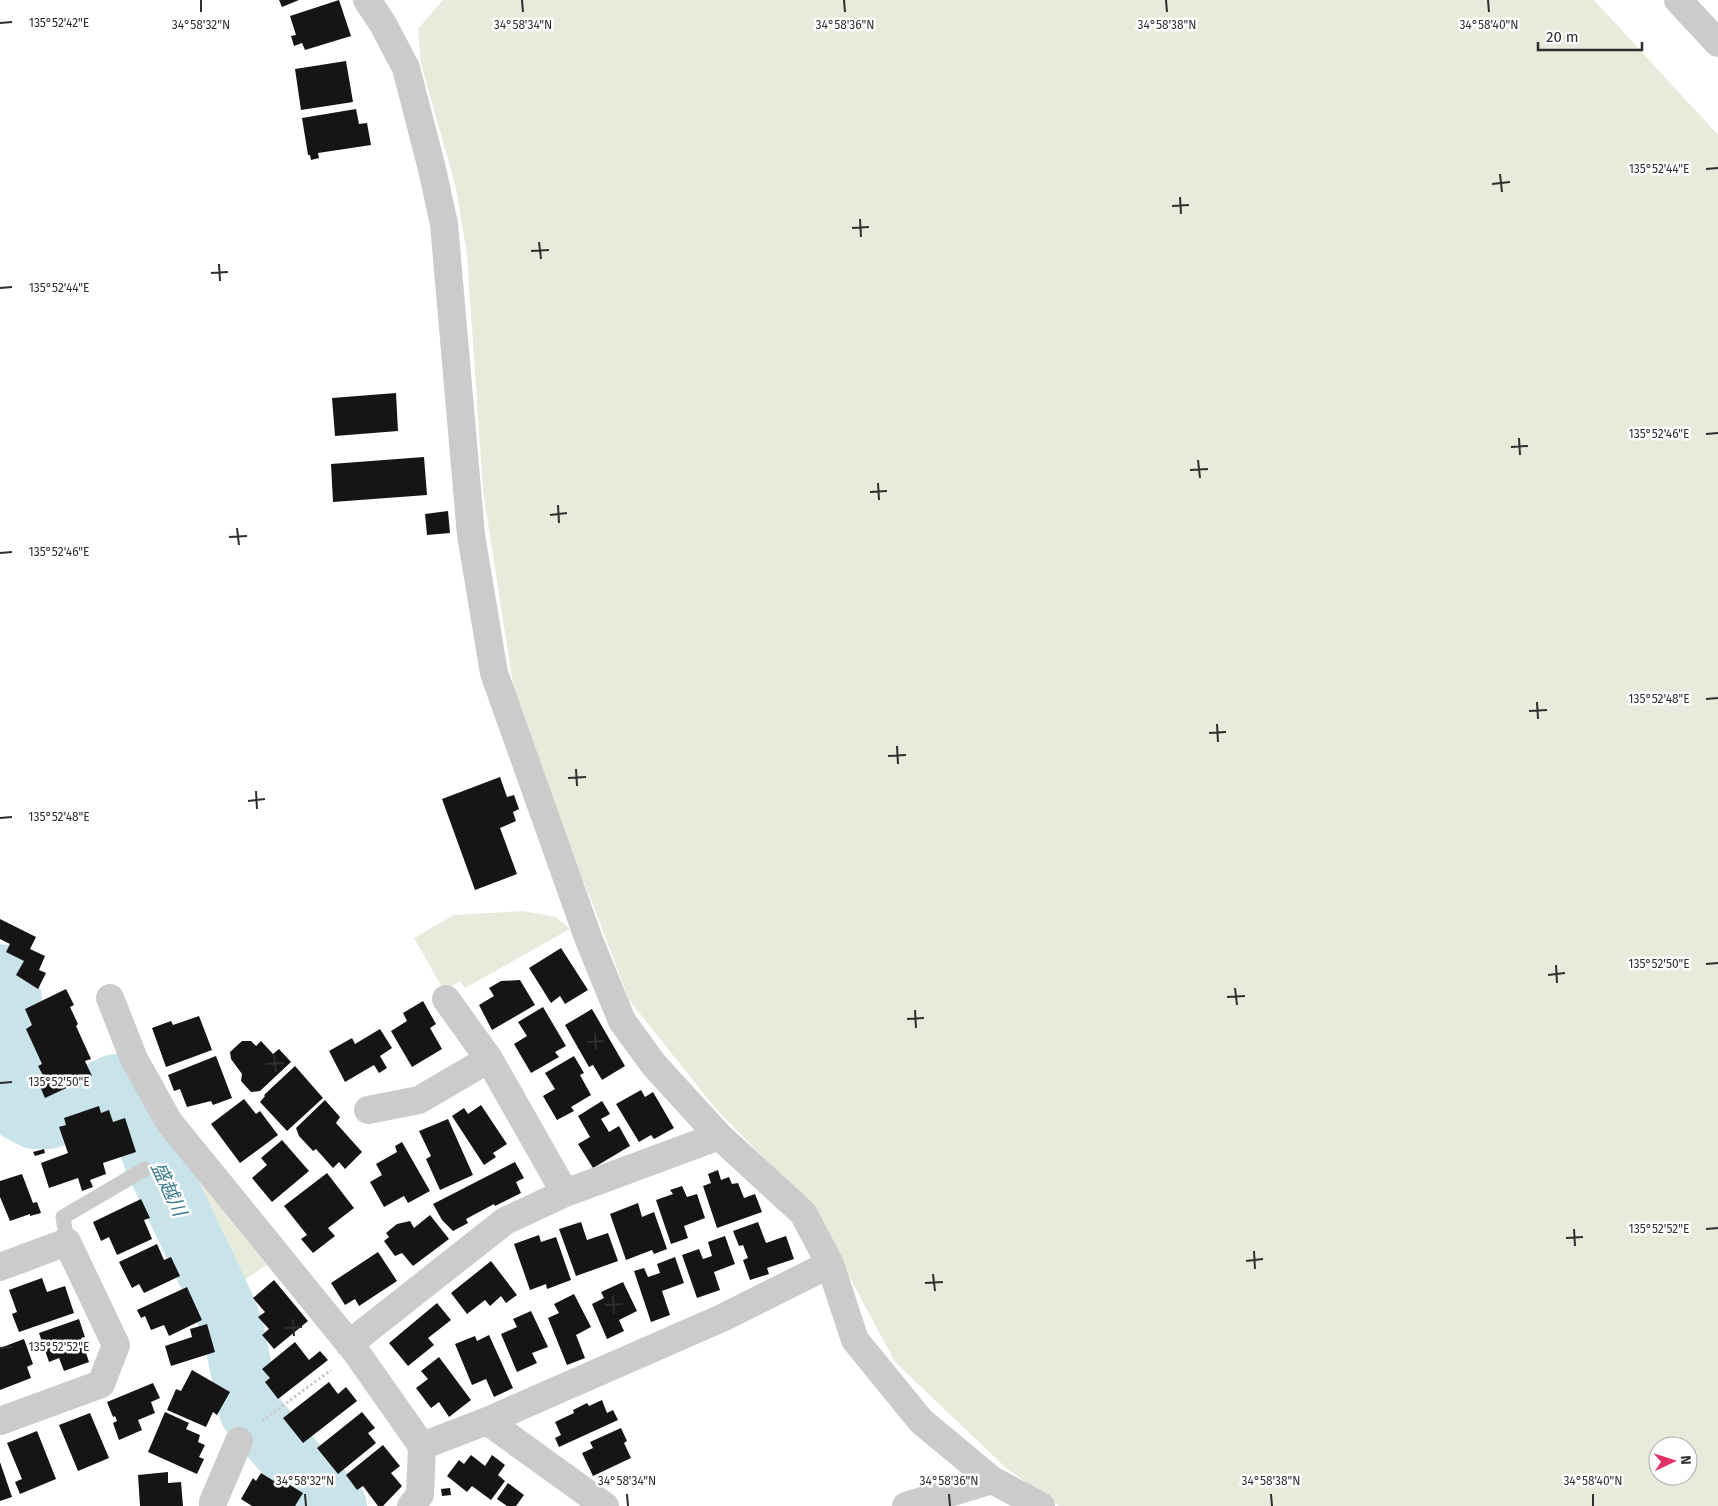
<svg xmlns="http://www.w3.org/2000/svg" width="1718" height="1506" viewBox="0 0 1718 1506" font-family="'Fira Sans','Noto Sans JP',sans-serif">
  <rect width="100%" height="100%" fill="#fff"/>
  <!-- green -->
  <path fill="#e7ebdb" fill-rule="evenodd" d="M 443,0 L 1594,0 L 1718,135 L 1718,1506 L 1059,1506 L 1005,1467 L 895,1362 L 848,1274 L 810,1206 L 715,1108 L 629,1000 L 595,910 L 519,723 L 483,491 L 467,254 L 456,188 L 421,64 L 418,29 ZM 1658,1446 L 1688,1446 L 1688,1476 L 1658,1476 Z
    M 523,911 L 556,917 L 570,929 L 465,988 L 460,981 L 444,991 L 414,938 L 454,915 Z
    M 155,1127 L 267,1265 L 243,1281 L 215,1251 L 165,1163 Z"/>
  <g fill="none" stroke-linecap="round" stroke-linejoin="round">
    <!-- river -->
    <path stroke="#c8e4ea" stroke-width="62" d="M 0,975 L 11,998 L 11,1092 L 19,1110 L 34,1118 L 49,1118 L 115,1085 L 126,1089 L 134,1101 L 155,1161 L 226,1311 L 233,1330 L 250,1411 L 280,1447 L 336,1506"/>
  </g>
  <!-- building -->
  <path fill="#151515" d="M 279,0 L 299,0 L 282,7 Z
    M 339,0 L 351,36 L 305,50 L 302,43 L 294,46 L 291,36 L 296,35 L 290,16 Z
    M 346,61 L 353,102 L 301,110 L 295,69 Z
    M 356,109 L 359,124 L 367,123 L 371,145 L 318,153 L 319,158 L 311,160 L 310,155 L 308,155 L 302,118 Z
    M 396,393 L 398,431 L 335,436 L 332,398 Z
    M 424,457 L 427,495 L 333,502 L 331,464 Z
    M 448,511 L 450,533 L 427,535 L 425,514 Z
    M 500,777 L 507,797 L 514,795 L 519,809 L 513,812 L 516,821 L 500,828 L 517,874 L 475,890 L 442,799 Z
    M 0,919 L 36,937 L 30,949 L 45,956 L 39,970 L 46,973 L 38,989 L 16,975 L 24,961 L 6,952 L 10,944 L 0,939 Z
    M 561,948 L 588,990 L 565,1004 L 560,996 L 551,1003 L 529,968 Z
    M 520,980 L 535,1005 L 492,1030 L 479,1005 L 494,996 L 489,988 L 501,981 Z
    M 66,989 L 74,1005 L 70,1007 L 78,1024 L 76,1026 L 91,1059 L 85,1061 L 92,1076 L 45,1098 L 38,1082 L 45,1079 L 38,1066 L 42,1064 L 26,1029 L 32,1025 L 25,1009 Z
    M 423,1001 L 436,1024 L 430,1028 L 442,1049 L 412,1067 L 391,1031 L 407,1021 L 403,1013 Z
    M 543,1007 L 566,1046 L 555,1052 L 559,1057 L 531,1073 L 514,1044 L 527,1036 L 518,1022 Z
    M 592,1009 L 625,1066 L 602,1080 L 593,1065 L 589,1067 L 565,1025 Z
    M 199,1016 L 212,1050 L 166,1067 L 152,1028 L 171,1021 L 173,1025 Z
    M 380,1029 L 392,1048 L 380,1056 L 387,1068 L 379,1073 L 374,1065 L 345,1082 L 329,1051 L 352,1038 L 355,1044 Z
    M 242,1041 L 251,1041 L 256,1046 L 261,1041 L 273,1054 L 279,1049 L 291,1062 L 260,1091 L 251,1092 L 241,1081 L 242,1074 L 231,1059 L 230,1052 Z
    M 216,1056 L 232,1098 L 213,1105 L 211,1101 L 187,1107 L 180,1089 L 174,1091 L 168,1075 Z
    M 574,1056 L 584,1073 L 580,1075 L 591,1095 L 571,1107 L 574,1111 L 557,1120 L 543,1096 L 555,1089 L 545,1073 Z
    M 295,1066 L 323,1098 L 287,1131 L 260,1102 L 265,1096 L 264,1095 Z
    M 641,1090 L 645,1097 L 653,1092 L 674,1128 L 654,1139 L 651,1135 L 639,1142 L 616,1104 Z
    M 244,1099 L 256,1114 L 260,1111 L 278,1135 L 240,1163 L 211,1124 Z
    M 325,1100 L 340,1117 L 336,1123 L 362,1152 L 345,1169 L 339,1162 L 333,1168 L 316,1149 L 313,1151 L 299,1136 L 296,1128 Z
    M 602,1101 L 610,1114 L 601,1119 L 609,1132 L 619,1126 L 630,1146 L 593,1168 L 578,1144 L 590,1137 L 578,1116 Z
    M 481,1105 L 507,1144 L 493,1153 L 496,1157 L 484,1165 L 452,1116 L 464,1108 L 468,1114 Z
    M 99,1106 L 101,1113 L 109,1110 L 113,1122 L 125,1118 L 136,1152 L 103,1163 L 106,1174 L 90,1180 L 93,1187 L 82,1191 L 78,1178 L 49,1188 L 41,1163 L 68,1153 L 59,1127 L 66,1125 L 64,1118 Z
    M 448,1119 L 473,1175 L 440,1190 L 426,1159 L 431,1156 L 419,1131 Z
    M 282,1140 L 309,1171 L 272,1202 L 252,1178 L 267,1165 L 261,1158 Z
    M 402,1142 L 430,1191 L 408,1203 L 404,1196 L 384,1207 L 370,1182 L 382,1175 L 376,1164 L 397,1152 L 395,1146 Z
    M 44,1149 L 45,1153 L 35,1156 L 33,1152 Z
    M 515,1162 L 524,1178 L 516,1182 L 521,1193 L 495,1206 L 494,1204 L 466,1219 L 468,1223 L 453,1231 L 442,1220 L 433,1204 Z
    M 718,1170 L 721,1180 L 729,1177 L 732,1184 L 738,1183 L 744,1198 L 755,1194 L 762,1212 L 717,1228 L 703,1186 L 711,1183 L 708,1174 Z
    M 327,1173 L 354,1208 L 328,1228 L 335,1236 L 313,1253 L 301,1239 L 307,1235 L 284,1206 Z
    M 22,1174 L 33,1203 L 37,1202 L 41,1213 L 30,1216 L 30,1214 L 10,1221 L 0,1197 L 0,1181 Z
    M 682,1186 L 687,1197 L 697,1194 L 705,1218 L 684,1226 L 688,1238 L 671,1244 L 656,1200 L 673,1194 L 670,1190 Z
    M 141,1199 L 150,1218 L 144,1220 L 152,1239 L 117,1255 L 109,1237 L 101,1241 L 93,1222 Z
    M 638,1203 L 642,1217 L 654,1212 L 667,1249 L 654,1254 L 652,1250 L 626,1260 L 610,1214 Z
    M 430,1215 L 449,1239 L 413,1266 L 402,1253 L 395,1256 L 384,1241 L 389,1237 L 386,1233 L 397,1224 L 410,1221 L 414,1228 Z
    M 581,1222 L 587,1240 L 608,1233 L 618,1261 L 576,1276 L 559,1229 Z
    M 758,1222 L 766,1243 L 786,1236 L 794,1259 L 767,1268 L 769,1274 L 750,1280 L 743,1260 L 748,1258 L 743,1245 L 739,1246 L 733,1231 Z
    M 539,1235 L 541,1242 L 556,1237 L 571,1280 L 547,1289 L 546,1284 L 530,1290 L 514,1244 Z
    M 725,1236 L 735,1264 L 714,1272 L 720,1290 L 697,1298 L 682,1255 L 699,1249 L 703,1259 L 712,1256 L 708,1242 Z
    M 157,1244 L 164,1260 L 171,1257 L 180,1276 L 144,1293 L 139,1284 L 132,1288 L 119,1262 Z
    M 378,1252 L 397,1281 L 359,1306 L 355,1299 L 345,1305 L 331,1283 Z
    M 675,1257 L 684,1283 L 662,1291 L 670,1315 L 651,1322 L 634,1271 L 644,1268 L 648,1277 L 660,1273 L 657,1264 Z
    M 491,1261 L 517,1295 L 506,1303 L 501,1296 L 490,1306 L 485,1300 L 467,1314 L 451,1293 Z
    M 42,1278 L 47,1292 L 65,1286 L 74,1313 L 19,1332 L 12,1314 L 17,1312 L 9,1290 Z
    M 274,1280 L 308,1321 L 274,1349 L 262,1335 L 269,1329 L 258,1317 L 265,1312 L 253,1298 Z
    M 623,1282 L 637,1311 L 619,1320 L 624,1331 L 607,1339 L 592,1304 L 604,1298 L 601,1292 Z
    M 187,1287 L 202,1320 L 169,1336 L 164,1325 L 151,1330 L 145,1316 L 141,1318 L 137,1310 Z
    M 574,1294 L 591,1327 L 576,1335 L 585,1358 L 567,1365 L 548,1318 L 559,1313 L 554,1304 Z
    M 437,1303 L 451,1320 L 428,1338 L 434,1345 L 408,1366 L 389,1343 Z
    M 531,1311 L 548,1347 L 532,1353 L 537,1363 L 517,1372 L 501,1334 L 517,1327 L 513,1319 Z
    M 79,1319 L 85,1337 L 81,1338 L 89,1362 L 64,1371 L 59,1358 L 49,1362 L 39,1333 Z
    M 207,1324 L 215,1352 L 171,1366 L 165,1346 L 192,1337 L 190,1329 Z
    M 489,1335 L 513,1388 L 494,1397 L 486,1379 L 472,1385 L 455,1344 L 475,1336 L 477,1341 Z
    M 24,1339 L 33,1364 L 27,1367 L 31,1378 L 0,1390 L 0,1348 Z
    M 295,1342 L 309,1360 L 320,1351 L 328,1360 L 278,1399 L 265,1382 L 270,1378 L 262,1369 Z
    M 439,1357 L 471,1400 L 449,1417 L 439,1402 L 431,1408 L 416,1388 L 428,1379 L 421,1371 Z
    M 192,1370 L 230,1392 L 217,1415 L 213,1412 L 206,1427 L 167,1410 L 176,1389 L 181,1391 Z
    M 329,1382 L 338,1394 L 346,1387 L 357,1401 L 303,1443 L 283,1418 Z
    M 153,1383 L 160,1398 L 151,1402 L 155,1413 L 138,1420 L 142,1430 L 119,1440 L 113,1423 L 117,1421 L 115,1416 L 113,1417 L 107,1402 Z
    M 602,1400 L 607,1413 L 613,1410 L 618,1420 L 559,1447 L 555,1438 L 561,1435 L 555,1422 L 574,1413 L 573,1410 L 587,1403 L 589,1406 Z
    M 165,1412 L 189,1423 L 186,1429 L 200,1435 L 198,1442 L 205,1445 L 199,1457 L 204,1459 L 197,1474 L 148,1452 Z
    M 362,1412 L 375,1428 L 368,1433 L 376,1443 L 338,1474 L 317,1448 Z
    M 90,1413 L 109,1458 L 78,1471 L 59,1425 Z
    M 621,1428 L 627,1441 L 624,1443 L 631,1458 L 593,1476 L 582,1453 L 593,1448 L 590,1442 Z
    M 37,1431 L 56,1479 L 20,1494 L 15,1482 L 22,1479 L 7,1443 Z
    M 383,1445 L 400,1466 L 391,1473 L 402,1486 L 383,1506 L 378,1506 L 363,1486 L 357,1490 L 346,1475 Z
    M 471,1455 L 485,1466 L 492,1455 L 505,1465 L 498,1475 L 505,1481 L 491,1500 L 472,1486 L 467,1492 L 447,1476 L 459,1460 L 464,1464 Z
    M 0,1462 L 12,1497 L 0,1501 Z
    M 168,1472 L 168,1483 L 181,1482 L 183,1506 L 140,1506 L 138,1475 Z
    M 261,1473 L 282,1486 L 285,1482 L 303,1493 L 295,1506 L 252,1506 L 241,1499 L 253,1478 L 256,1481 Z
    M 508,1483 L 524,1495 L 516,1506 L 507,1506 L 497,1499 Z
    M 450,1488 L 451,1495 L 442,1496 L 441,1489 Z"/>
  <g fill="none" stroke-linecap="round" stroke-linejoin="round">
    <!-- path -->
    <path stroke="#cbcbcb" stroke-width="3" stroke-dasharray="2.5 2.5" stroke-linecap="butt" d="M 262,1421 L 331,1370"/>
    <!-- service -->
    <path stroke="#cbcbcb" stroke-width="15" d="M 67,1242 L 63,1217 L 145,1169"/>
    <!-- minor -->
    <path stroke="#cbcbcb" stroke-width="28" d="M 367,0 L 383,24 L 406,68 L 432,169 L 444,224 L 471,535 L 494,673 L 589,940 L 622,1021 L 654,1065 L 719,1136 L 803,1213 L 830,1264 L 855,1340 L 921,1421 L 992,1480 L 1041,1506
      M 1678,0 L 1718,43
      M 110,998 L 134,1059 L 169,1122 L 356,1352 L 422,1446
      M 446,999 L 489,1059 L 565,1193
      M 368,1110 L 419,1100 L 489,1059
      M 0,1267 L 67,1242 L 116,1345 L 101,1384 L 0,1421
      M 349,1344 L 505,1221 L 565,1193 L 719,1136
      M 487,1421 L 605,1506
      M 213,1506 L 213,1502 L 239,1441
      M 411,1506 L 420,1495 L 422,1446 L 487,1421 L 722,1318 L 830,1264
      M 906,1506 L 992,1480"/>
  </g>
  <!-- ticks -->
  <path fill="none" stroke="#2e2e2e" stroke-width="2" d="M 201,0 L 201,12M 522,0 L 523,12M 844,0 L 845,12M 1166,0 L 1167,12M 1488,0 L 1489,12M 0,23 L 12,22M 1706,169 L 1718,168M 1500,174 L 1502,192M 1492,184 L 1510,182M 1180,197 L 1181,214M 1172,206 L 1189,205M 860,219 L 861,237M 852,228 L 869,227M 539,242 L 541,259M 531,251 L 549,250M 219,264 L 220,281M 211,273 L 228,272M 0,288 L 12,287M 1706,434 L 1718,433M 1519,438 L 1520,455M 1511,447 L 1528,446M 1198,460 L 1200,478M 1190,470 L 1208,469M 878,483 L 879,500M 870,492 L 887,491M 558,505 L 559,523M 550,515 L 567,513M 237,528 L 239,545M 229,537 L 247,536M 0,553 L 12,552M 1706,699 L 1718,698M 1537,702 L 1538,719M 1529,711 L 1547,710M 1217,724 L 1218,742M 1209,733 L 1226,732M 897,746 L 898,764M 888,756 L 906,755M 576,769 L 577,786M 568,778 L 586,777M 256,791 L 257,809M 248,801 L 265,799M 0,818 L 12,817M 1706,964 L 1718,963M 1556,965 L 1557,983M 1548,975 L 1565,973M 1235,988 L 1237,1005M 1227,997 L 1245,996M 915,1010 L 916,1028M 907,1019 L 924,1018M 595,1033 L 596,1050M 587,1042 L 604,1041M 274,1055 L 276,1072M 266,1064 L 284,1063M 0,1083 L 12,1082M 1574,1229 L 1575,1246M 1706,1229 L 1718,1228M 1566,1238 L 1583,1237M 1254,1251 L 1255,1269M 1246,1261 L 1263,1259M 933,1274 L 935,1291M 925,1283 L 943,1282M 613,1296 L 614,1314M 605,1305 L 622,1304M 293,1319 L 294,1336M 285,1328 L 302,1327M 0,1348 L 12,1347M 305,1494 L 306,1506M 627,1494 L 628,1506M 949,1494 L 950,1506M 1271,1494 L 1272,1506M 1593,1494 L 1593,1506"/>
  <g text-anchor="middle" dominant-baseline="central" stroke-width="5" stroke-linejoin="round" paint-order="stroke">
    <!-- water labels -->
    <g font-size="19" font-style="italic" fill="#3e7f8e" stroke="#fff">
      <text transform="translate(169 1189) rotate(65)">盛越川</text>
    </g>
  </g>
  <g font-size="12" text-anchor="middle" fill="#2e2e2e" stroke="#fff" stroke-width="5" stroke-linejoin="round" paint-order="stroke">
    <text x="59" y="27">135°52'42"E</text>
    <text x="201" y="29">34°58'32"N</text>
    <text x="523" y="29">34°58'34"N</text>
    <text x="845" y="29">34°58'36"N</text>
    <text x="1167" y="29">34°58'38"N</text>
    <text x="1489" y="29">34°58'40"N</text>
    <text x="1659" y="173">135°52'44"E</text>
    <text x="59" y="292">135°52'44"E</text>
    <text x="1659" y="438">135°52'46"E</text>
    <text x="59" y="556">135°52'46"E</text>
    <text x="1659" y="703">135°52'48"E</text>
    <text x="59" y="821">135°52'48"E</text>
    <text x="1659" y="968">135°52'50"E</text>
    <text x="59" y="1086">135°52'50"E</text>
    <text x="1659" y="1233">135°52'52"E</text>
    <text x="59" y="1351">135°52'52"E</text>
    <text x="305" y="1485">34°58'32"N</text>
    <text x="627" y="1485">34°58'34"N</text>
    <text x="949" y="1485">34°58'36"N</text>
    <text x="1271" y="1485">34°58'38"N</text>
    <text x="1593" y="1485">34°58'40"N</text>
  </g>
  <!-- north arrow -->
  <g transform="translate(1673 1461) rotate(86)"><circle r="24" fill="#ffffff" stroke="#ababab"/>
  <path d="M0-4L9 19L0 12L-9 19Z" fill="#e13364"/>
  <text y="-8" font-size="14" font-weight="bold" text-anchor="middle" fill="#2e2e2e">N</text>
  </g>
  <!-- scale -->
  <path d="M1538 42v8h104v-8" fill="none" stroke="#2e2e2e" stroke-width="2.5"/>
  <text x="1546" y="42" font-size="15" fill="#2e2e2e" stroke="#ffffff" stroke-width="4" paint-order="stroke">20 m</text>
</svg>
